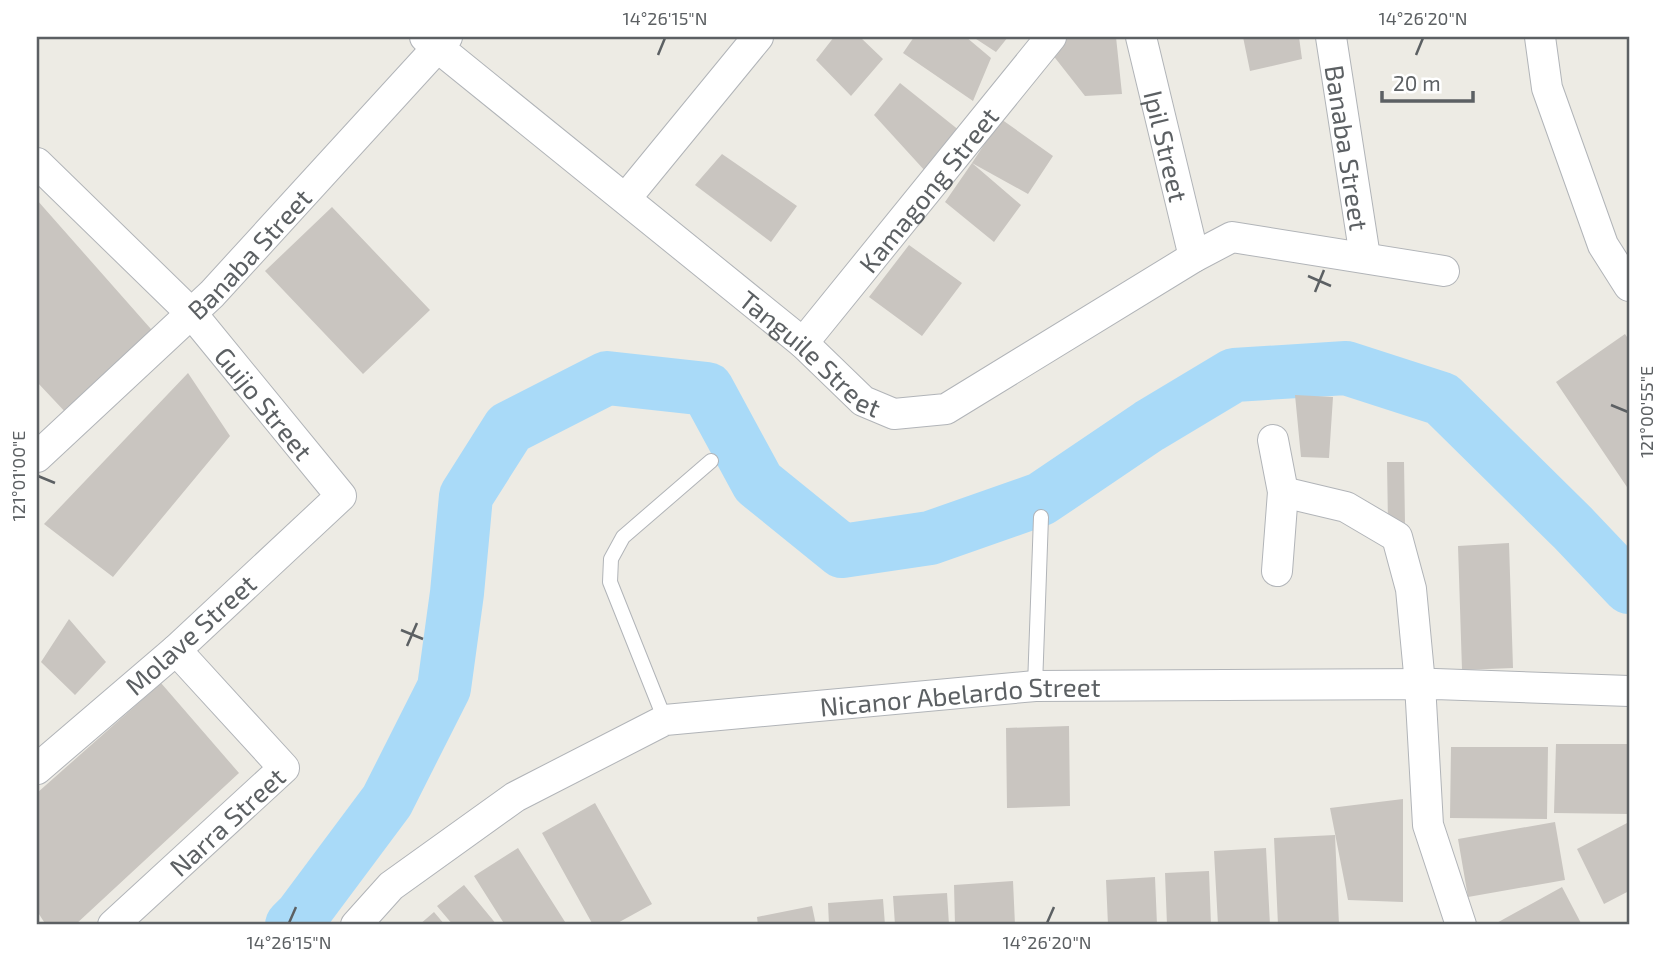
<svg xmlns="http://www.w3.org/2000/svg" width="1666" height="962" viewBox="0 0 1666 962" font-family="'Exo 2',sans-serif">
  <rect width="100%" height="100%" fill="#edebe4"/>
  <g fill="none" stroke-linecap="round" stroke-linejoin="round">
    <!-- river -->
    <path stroke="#a9daf8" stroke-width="54" d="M 292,925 L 302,915 L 387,801 L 444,688 L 457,593 L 466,496 L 509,428 L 607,378 L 707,389 L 758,483 L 842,551 L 930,538 L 1041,499 L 1149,426 L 1234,375 L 1346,368 L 1442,399 L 1573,528 L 1629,587"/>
  </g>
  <!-- building -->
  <path fill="#c9c5c0" d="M 834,37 L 860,37 L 883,59 L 851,96 L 816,60 Z
    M 914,37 L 966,37 L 991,58 L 973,101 L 903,53 Z
    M 973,37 L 1008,37 L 996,52 Z
    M 1066,37 L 1116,37 L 1122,94 L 1085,96 L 1052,54 Z
    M 1243,37 L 1299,37 L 1302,59 L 1250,71 Z
    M 900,83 L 960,131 L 926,172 L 874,115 Z
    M 1001,119 L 1053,156 L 1028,194 L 972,163 Z
    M 722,154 L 797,206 L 771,242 L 695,185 Z
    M 972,163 L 1021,205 L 994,242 L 945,202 Z
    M 37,200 L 158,337 L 69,416 L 37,382 Z
    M 332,207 L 430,310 L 363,374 L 265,271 Z
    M 909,245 L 962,283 L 922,336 L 869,297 Z
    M 1625,334 L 1629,340 L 1629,490 L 1556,382 Z
    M 188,373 L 230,436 L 113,577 L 44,524 Z
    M 1295,395 L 1333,397 L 1329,458 L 1301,457 Z
    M 1387,462 L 1404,462 L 1405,523 L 1388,524 Z
    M 1509,543 L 1513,668 L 1462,670 L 1458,546 Z
    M 69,619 L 106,662 L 75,695 L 41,662 Z
    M 161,683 L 239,773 L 75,925 L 46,925 L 37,911 L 37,793 Z
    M 1069,726 L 1070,806 L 1007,808 L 1006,728 Z
    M 1556,744 L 1629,744 L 1629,814 L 1554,813 Z
    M 1451,747 L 1548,747 L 1547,819 L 1450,818 Z
    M 1403,799 L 1403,902 L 1348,900 L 1330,808 Z
    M 595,803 L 652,904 L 614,925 L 593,925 L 542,833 Z
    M 1555,822 L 1565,880 L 1468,897 L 1458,839 Z
    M 1629,822 L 1629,891 L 1604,904 L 1577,849 Z
    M 1335,835 L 1339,925 L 1278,925 L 1274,838 Z
    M 518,848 L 567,925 L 505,925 L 474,876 Z
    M 1266,848 L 1270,925 L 1218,925 L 1214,851 Z
    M 1209,871 L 1211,925 L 1167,925 L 1165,873 Z
    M 1155,877 L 1157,925 L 1108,925 L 1106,880 Z
    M 1013,881 L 1015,925 L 955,925 L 954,885 Z
    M 464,885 L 497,925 L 453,925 L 437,906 Z
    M 1562,887 L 1582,925 L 1493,925 Z
    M 947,893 L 949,925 L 895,925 L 893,896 Z
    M 883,899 L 885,925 L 829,925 L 828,903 Z
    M 812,906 L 816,925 L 758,925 L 757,917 Z
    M 434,912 L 445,925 L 419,925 Z"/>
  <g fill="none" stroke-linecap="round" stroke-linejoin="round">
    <defs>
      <path id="lane" d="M 1035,686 L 1041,517
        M 665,720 L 610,582 L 611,559 L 623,537 L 711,461"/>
      <g id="street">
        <path id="s1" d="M 425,37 L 803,343 L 863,401 L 894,414 L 946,409 L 1194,257 L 1232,237 L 1444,271"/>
        <path id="s2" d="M 1141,37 L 1194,257"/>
        <path id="s3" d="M 1331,37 L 1365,257"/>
        <path d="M 1540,37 L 1547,88 L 1603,245 L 1629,286"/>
        <path id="s4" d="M 37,163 L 192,314 L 341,496 L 176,650 L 37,769"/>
        <path d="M 626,198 L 758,37"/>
        <path id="s5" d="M 803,343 L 1051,37"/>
        <path d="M 1273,440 L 1283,492 L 1277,571"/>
        <path id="s6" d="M 37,457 L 212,294 L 447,37"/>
        <path d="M 1283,492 L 1346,507 L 1397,537 L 1411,589 L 1420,684 L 1428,825 L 1461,925"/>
        <path id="s7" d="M 113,925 L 284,768 L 176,650"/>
        <path id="s8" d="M 356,925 L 391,886 L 515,797 L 665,720 L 1035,686 L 1435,684 L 1629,691"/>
      </g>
    </defs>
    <!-- lane casing -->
    <use href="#lane" stroke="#b1b4b8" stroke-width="16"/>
    <!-- street casing -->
    <use href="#street" stroke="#b1b4b8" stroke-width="32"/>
    <!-- lane -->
    <use href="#lane" stroke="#fff" stroke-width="14"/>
    <!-- street -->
    <use href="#street" stroke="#fff" stroke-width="30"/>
  </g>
  <!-- ticks -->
  <path fill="none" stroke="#5c6063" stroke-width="2.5" d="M 658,55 L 665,38M 1416,55 L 1423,38M 1308,276 L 1331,286M 1315,292 L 1324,270M 1611,405 L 1628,412M 38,476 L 55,483M 401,630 L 423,639M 407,646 L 417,623M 289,923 L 296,907M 1047,923 L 1054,907"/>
  <g text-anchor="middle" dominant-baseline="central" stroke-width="5" stroke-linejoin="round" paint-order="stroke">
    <!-- street labels -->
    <g font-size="26" fill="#5c6063" stroke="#fff">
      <text stroke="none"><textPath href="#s2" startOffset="112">Ipil Street</textPath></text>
      <text stroke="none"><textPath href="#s3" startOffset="112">Banaba Street</textPath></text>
      <text stroke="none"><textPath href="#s5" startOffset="198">Kamagong Street</textPath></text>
      <text stroke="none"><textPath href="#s6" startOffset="294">Banaba Street</textPath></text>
      <text stroke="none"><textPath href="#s1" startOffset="499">Tanguile Street</textPath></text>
      <text stroke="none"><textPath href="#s4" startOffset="331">Guijo Street</textPath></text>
      <text transform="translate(190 634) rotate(-42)">Molave Street</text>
      <text stroke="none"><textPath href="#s8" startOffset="670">Nicanor Abelardo Street</textPath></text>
      <text stroke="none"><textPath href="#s7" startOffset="154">Narra Street</textPath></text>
    </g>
  </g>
  <!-- border -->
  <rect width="1666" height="962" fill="none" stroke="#ffffff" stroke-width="77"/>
  <!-- scale -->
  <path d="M1382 91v10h91v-10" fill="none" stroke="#5c6063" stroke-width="3.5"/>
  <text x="1393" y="91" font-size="21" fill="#5c6063" stroke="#ffffff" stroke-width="5" paint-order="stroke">20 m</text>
  <rect x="38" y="38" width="1590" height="885" fill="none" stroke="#5c6063" stroke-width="2.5"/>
  <g font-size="18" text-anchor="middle" fill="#5c6063">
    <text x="665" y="25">14°26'15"N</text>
    <text x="1423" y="25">14°26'20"N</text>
    <text transform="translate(1647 412) rotate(-90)" y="6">121°00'55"E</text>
    <text transform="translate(19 476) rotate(-90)" y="6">121°01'00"E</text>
    <text x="289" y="949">14°26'15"N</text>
    <text x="1047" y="949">14°26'20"N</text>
  </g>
</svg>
